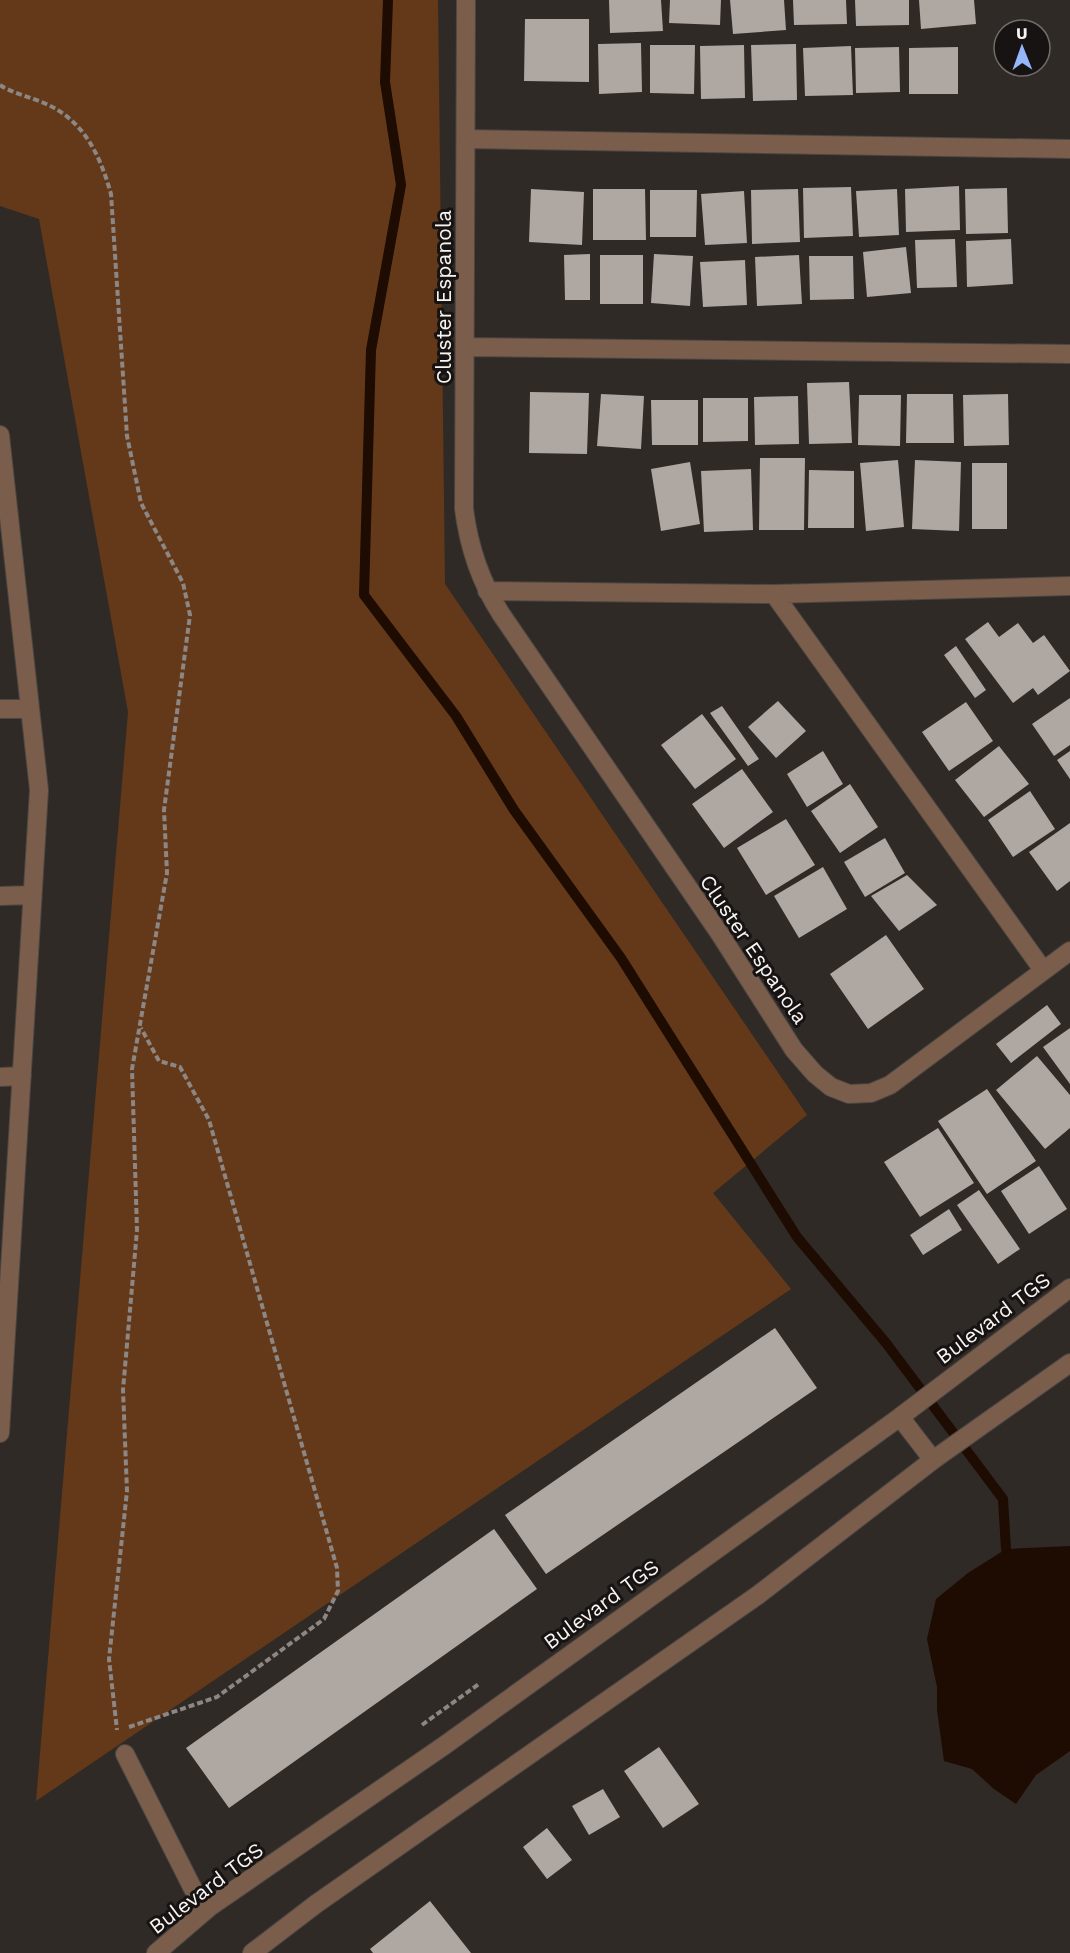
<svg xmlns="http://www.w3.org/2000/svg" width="1070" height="1953" viewBox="0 0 1070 1953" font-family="'Work Sans',sans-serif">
  <rect width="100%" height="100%" fill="#302a27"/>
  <!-- green -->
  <path fill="#643919" d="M 0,0 L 438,0 L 445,584 L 807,1115 L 713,1193 L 791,1289 L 36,1801 L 128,712 L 39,219 L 0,206 Z"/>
  <!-- water -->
  <path fill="#1e0b01" d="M 1070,1546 L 1070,1751 L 1036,1775 L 1016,1804 L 994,1789 L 972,1769 L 944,1761 L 937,1710 L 937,1687 L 927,1639 L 936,1599 L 968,1573 L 1006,1549 Z"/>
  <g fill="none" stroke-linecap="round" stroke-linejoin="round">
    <!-- stream -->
    <path stroke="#1e0b01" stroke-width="10" d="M 388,0 L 385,82 L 401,185 L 371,350 L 364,595 L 456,716 L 514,810 L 621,958 L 797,1237 L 886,1343 L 1003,1499 L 1006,1549"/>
  </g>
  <!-- building -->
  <path fill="#aea7a2" d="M 609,0 L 661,0 L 663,31 L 610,33 Z
    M 670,0 L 721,0 L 720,25 L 669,23 Z
    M 730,0 L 784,0 L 786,30 L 733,34 Z
    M 793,0 L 846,0 L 847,24 L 794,25 Z
    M 855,0 L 909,0 L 909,25 L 856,26 Z
    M 919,0 L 974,0 L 976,24 L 921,29 Z
    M 525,19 L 589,19 L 589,82 L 524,81 Z
    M 641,43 L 642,92 L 599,94 L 598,44 Z
    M 796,44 L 797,100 L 753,101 L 751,45 Z
    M 650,45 L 695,45 L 694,94 L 650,93 Z
    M 744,45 L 745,98 L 701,99 L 700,46 Z
    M 851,46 L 853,95 L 805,96 L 803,48 Z
    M 899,47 L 900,92 L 856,93 L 855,48 Z
    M 958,47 L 958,94 L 909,94 L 909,48 Z
    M 959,186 L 960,230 L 906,232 L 905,189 Z
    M 851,187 L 853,236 L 804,238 L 803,188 Z
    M 1007,188 L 1008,233 L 966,234 L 965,189 Z
    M 531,189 L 584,192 L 582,245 L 529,242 Z
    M 593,189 L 645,189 L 646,240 L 593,240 Z
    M 798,189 L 800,242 L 752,244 L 751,190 Z
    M 897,189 L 899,235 L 859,237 L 856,191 Z
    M 650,190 L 697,190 L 696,237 L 650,237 Z
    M 744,191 L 747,243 L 705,245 L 701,194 Z
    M 955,239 L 957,287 L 917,288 L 915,240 Z
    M 1011,239 L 1013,284 L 967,287 L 966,241 Z
    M 906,247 L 911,293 L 867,297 L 863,252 Z
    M 590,254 L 590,300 L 565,300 L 564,255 Z
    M 654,254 L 693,256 L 690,306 L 651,303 Z
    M 600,255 L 643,255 L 643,304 L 600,304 Z
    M 799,255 L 802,304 L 757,306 L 755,257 Z
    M 809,256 L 853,256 L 854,299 L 810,300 Z
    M 745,260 L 747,305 L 703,307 L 700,262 Z
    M 849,382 L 852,443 L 809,444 L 807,383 Z
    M 530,392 L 589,393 L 587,454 L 529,453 Z
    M 601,394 L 644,396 L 641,449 L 597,446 Z
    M 907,394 L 953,394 L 954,443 L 906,443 Z
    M 1008,394 L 1009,445 L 964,446 L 963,395 Z
    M 859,395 L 901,395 L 900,446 L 858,445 Z
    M 798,396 L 799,444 L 755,445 L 754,397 Z
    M 703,398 L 748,398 L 748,441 L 703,442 Z
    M 651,400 L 698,400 L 698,445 L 652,445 Z
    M 760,458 L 805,458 L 804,530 L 759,530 Z
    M 898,460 L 904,527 L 866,531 L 860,463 Z
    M 915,460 L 961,462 L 959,531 L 912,529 Z
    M 690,462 L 700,524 L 661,531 L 651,469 Z
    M 972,463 L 1007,463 L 1007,529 L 972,529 Z
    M 751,469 L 753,530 L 704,532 L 701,471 Z
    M 809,470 L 854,471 L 854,528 L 808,528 Z
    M 988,622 L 999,637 L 1018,623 L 1033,643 L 1044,635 L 1070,671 L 1038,695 L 1033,688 L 1013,703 L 965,639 Z
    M 956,646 L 986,690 L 975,698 L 944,655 Z
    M 1070,698 L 1070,745 L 1054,756 L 1032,724 Z
    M 778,701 L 806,731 L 776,758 L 748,727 Z
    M 966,702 L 993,741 L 949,771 L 922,732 Z
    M 722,706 L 759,759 L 748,766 L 710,713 Z
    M 702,714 L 736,759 L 695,789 L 661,745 Z
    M 999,746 L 1029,784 L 984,817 L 955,780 Z
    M 823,751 L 843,784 L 807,807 L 787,774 Z
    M 1070,751 L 1070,779 L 1057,760 Z
    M 742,769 L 773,812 L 724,848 L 692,804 Z
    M 850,784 L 878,827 L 840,853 L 811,811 Z
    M 1030,791 L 1055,829 L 1013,857 L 988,820 Z
    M 786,819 L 815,865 L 766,895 L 737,848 Z
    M 1070,823 L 1070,881 L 1057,891 L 1029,852 Z
    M 885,838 L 905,873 L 865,897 L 844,862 Z
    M 823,867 L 847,909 L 799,938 L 774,896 Z
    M 907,875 L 937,905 L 899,931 L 871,896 Z
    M 886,935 L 924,989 L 868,1029 L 830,974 Z
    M 1047,1005 L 1061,1024 L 1011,1063 L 996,1044 Z
    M 1070,1028 L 1070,1084 L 1043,1047 Z
    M 1037,1056 L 1070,1095 L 1070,1128 L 1045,1149 L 996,1090 Z
    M 987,1089 L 1036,1161 L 987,1194 L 938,1121 Z
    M 938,1128 L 974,1183 L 920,1217 L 884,1162 Z
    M 1039,1166 L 1067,1209 L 1029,1234 L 1001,1191 Z
    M 979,1190 L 1020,1249 L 998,1264 L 957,1205 Z
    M 949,1209 L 962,1230 L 923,1255 L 910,1235 Z
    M 775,1328 L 817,1388 L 546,1574 L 505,1515 Z
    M 494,1529 L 537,1589 L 229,1808 L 186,1748 Z
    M 659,1747 L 699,1804 L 663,1828 L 624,1771 Z
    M 603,1789 L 620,1817 L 589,1835 L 572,1806 Z
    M 547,1828 L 572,1860 L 547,1879 L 523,1847 Z
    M 430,1901 L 471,1953 L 373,1953 L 370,1949 Z"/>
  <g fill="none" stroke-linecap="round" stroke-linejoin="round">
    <defs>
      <path id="minor" d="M 466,0 L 464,509 C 469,548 480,581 501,614 L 720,934 L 794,1050 L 815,1074 L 831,1087 L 849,1094 L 871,1093 L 890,1085 L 1070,951
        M 466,139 L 1070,149
        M 466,347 L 1070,354
        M 0,435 L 39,790 L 0,1433
        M 487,591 L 774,594 L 1070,586
        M 774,594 L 1043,970
        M 0,709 L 30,709
        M 0,896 L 32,895
        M 0,1077 L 22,1076
        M 900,1417 L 933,1460
        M 125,1754 L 193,1889
        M 156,1953 L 211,1906 L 445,1745 L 716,1550 L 900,1417 L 1070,1288
        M 252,1953 L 316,1904 L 758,1595 L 933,1460 L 1070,1363"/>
    </defs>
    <!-- minor casing -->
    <use href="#minor" stroke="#4c4643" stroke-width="20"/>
    <!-- path -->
    <path stroke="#8c8784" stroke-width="4" stroke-dasharray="6 3" stroke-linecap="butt" d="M 0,85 C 12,93 30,97 44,103 C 84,120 100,155 111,194 L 127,436 L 141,503 L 183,583 L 190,615 L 164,810 L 167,873 L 132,1069 L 137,1230 L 123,1390 L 127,1491 L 109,1659 L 117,1730
      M 422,1725 L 479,1684
      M 129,1727 L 217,1697 L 324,1619 L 338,1591 L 337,1568 L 209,1120 L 180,1067 L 159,1061 L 141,1028"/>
    <!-- minor -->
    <use href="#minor" stroke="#7a5e4b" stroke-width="18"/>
  </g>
  <g text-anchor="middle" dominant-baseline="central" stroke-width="6" stroke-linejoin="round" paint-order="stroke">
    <!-- street labels -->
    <g font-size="21" fill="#f8f4f1" stroke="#161312">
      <text transform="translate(443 297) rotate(-90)">Cluster Espanola</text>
      <text transform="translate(754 949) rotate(56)">Cluster Espanola</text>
      <text transform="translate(993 1318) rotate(-37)">Bulevard TGS</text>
      <text transform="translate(601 1604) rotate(-36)">Bulevard TGS</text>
      <text transform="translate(206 1888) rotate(-37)">Bulevard TGS</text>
    </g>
  </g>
  <!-- north arrow -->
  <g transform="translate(1022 48) rotate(359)"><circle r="28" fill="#161312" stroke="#706d6b" stroke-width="1.5"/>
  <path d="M0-4.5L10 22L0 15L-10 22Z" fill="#95b6fd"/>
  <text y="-9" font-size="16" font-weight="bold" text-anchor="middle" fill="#f8f4f1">U</text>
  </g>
</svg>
